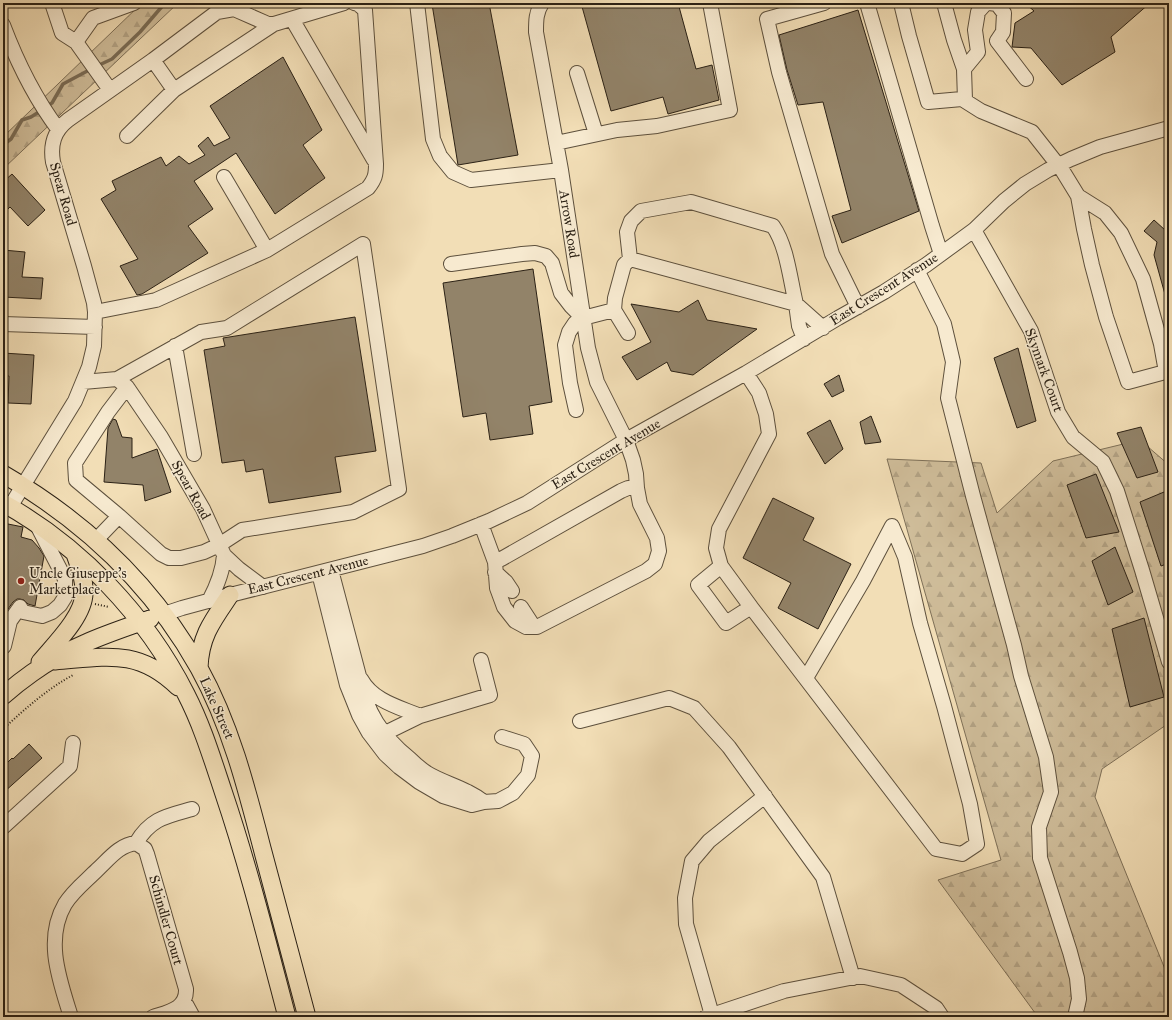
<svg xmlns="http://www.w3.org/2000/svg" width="1172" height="1020" viewBox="0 0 1172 1020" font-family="'IM FELL Great Primer',serif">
  <defs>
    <pattern id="forest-firs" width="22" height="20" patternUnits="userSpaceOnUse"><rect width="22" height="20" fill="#d0be9b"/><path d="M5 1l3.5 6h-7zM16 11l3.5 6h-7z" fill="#b3a385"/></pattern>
  </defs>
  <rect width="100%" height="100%" fill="#f2deb6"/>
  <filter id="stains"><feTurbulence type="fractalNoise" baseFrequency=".005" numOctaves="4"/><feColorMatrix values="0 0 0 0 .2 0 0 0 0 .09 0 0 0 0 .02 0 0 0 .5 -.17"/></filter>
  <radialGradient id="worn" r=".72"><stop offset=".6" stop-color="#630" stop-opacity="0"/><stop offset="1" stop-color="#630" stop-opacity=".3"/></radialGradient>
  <!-- forest -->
  <path fill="url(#forest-firs)" stroke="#7e7058" d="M 142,3 L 178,3 L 3,169 L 3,137 Z
    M 1140,440 L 1169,465 L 1169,723 L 1102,769 L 1095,797 L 1169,979 L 1169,1017 L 1038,1017 L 938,880 L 1001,860 L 887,459 L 981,463 L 997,513 L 1053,461 Z"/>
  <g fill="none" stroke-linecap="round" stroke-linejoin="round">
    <!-- stream -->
    <path stroke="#7a6c55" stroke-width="3.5" d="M 97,66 L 112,59 L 140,32 L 165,3
      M 47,106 L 52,103 L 63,84 L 91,69
      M 3,145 L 11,139 L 22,120 L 31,117 L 42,110"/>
  </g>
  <!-- building -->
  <path fill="#928369" stroke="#2b2115" d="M 438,3 L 489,3 L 518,155 L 458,165 L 432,4 Z
    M 581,3 L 678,3 L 696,69 L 712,65 L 719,100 L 668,114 L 663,97 L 611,111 Z
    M 1025,3 L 1150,3 L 1111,37 L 1115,52 L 1062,85 L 1031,48 L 1012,47 L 1015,23 L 1034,11 Z
    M 858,10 L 919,211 L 842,243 L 832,216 L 851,210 L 823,102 L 798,105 L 787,70 L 779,35 Z
    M 283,57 L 322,130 L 303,145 L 325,178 L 275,214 L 236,153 L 194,181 L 213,209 L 188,226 L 208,253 L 142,294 L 137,295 L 120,266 L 138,259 L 101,199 L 116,190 L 112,181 L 161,157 L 166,166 L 179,156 L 189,164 L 205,155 L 198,146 L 208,137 L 214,146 L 230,138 L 210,106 Z
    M 12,174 L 45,210 L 28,226 L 10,207 L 3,214 L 3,182 Z
    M 1154,220 L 1165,230 L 1169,229 L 1169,298 L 1166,298 L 1154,255 L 1157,242 L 1144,231 Z
    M 3,250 L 25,252 L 22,277 L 43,278 L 41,299 L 3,297 Z
    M 533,269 L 552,402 L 529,406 L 533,434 L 490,440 L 486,413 L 463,417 L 443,283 Z
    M 698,300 L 707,320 L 757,329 L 693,375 L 671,371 L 667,362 L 637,380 L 622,357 L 651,342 L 631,304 L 679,312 Z
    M 355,317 L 376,451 L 335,457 L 341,492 L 269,503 L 263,469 L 246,472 L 244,460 L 222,463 L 204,350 L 225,346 L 223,338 Z
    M 1018,348 L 1036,421 L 1017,428 L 994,358 Z
    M 3,353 L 34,355 L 31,404 L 8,403 L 9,376 L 3,376 Z
    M 839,375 L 844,391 L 832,397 L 824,384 Z
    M 871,416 L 881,442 L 865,444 L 860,422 Z
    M 113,419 L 116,420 L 122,437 L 132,438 L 132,458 L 157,449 L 171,492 L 145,501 L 143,485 L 104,482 L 108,428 Z
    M 830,420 L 843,449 L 825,464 L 807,433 Z
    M 1141,427 L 1158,472 L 1137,478 L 1117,433 Z
    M 1096,474 L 1119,532 L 1086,538 L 1067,485 Z
    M 1164,492 L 1169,506 L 1169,563 L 1161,566 L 1140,502 Z
    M 773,498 L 814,518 L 803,540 L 851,564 L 818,629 L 778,608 L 791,583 L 743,558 Z
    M 3,523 L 23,527 L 21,537 L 32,540 L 39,548 L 44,556 L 35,606 L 28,604 L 24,600 L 20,599 L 17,599 L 13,602 L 3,616 Z
    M 1115,547 L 1133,592 L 1108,605 L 1092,561 Z
    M 1144,618 L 1164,697 L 1130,707 L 1112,629 Z
    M 29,744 L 42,758 L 3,793 L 3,767 L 12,758 L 13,759 Z"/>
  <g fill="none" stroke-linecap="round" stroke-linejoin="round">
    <defs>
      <path id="minor" d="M 52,3 L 62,33 L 76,42 L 110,90
        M 417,3 L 433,139 L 440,156 L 453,172 L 471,180 L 561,170
        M 824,3 L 767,19 L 779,72 L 832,254 L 858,307
        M 867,3 L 932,226 L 941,254
        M 901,3 L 909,36 L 928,102 L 962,99 L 981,111 L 1032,132 L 1058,165
        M 944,3 L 954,40 L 964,69 L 965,100
        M 989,3 L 997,4 L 1004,13 L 1003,32 L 997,41
        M 292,19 L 374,160
        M 3,25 C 17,62 34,97 58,129
        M 997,41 L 1026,79
        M 76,42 L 93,18 L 134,3
        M 153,60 L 174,90
        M 964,69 L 978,52 L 975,30 L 978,12 L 986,3
        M 577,73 L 596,134
        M 127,136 L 174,90 L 274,24
        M 556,143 L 617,130 L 657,126 L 730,110 L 710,3
        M 1059,165 L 1078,196 L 1084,229 L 1092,265 L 1106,317 L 1128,382 L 1169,371
        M 224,177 L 267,250
        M 1078,196 L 1105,213 L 1121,233 L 1143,279 L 1161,344 L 1166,372
        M 974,230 L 1031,331 L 1058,412 L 1073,437 L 1103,462 L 1117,491 L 1142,570 L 1169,662
        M 451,264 L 522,254 L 535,253 L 546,256 L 552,263 L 561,293 L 571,306 L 583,318
        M 917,270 L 944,324 L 953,362 L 948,398 L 973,496 L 1014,645 L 1021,676 L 1046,757 L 1051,792 L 1039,827 L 1040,858 L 1070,952 L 1077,978 L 1079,999 L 1075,1017
        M 614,310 L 628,333
        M 95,312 L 156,300 L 267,250 L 368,188 C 375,179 376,175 376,164 L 365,10 L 358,4 L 354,3
        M 3,324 L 95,327
        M 804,339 L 799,326 L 796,304 L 823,328
        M 175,346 L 194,454
        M 117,379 L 201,332 L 227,328 L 363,244 L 399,489 L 353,512 L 242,530 L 219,545 L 204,552 L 181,558 L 169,558 L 161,554 L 119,516 L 76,480 L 75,463 L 108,412 L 127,387
        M 83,382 L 117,379 L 127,387 L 161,437 L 203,509 L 224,555 L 239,569 L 263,587
        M 576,410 L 570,383 L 565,345 L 569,332 L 575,323 L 583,318 L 614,310 L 615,298 L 624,265 L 630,259 L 796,304 C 790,279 787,246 773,226 L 691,202 L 641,211 L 631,221 L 627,232 L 630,259
        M 10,507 L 75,401 L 89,367 L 94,346 L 95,312 L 94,303 L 84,266 L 53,162 C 50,144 54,131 68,120 L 153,60 L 217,12 L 234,9 L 268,24 L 274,24 L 344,3
        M 481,524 L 495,562 L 497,588 L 504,607 L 515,621 L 526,627 L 537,627 L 646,571 L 655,564 L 659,551 L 657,538 L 640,504 L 637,488 L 636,474 L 633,460 L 626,440 L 597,382 L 588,348 L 561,170 L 536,32 C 536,21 536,12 542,3
        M 96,540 L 119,516
        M 495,562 L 503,558 L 621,491 L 628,488 L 637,488
        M 721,566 L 751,607 L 726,623 L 698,585 L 721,566 L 716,548 L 719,529 L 769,434 L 766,414 L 759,393 L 746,373
        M 495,572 L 506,582 L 512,591
        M 319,573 L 347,685 L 359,715 L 369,733 L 385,754 L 399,767 L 419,782 L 443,796 L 472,805 L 484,802 C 479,798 474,795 468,792 C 455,785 440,781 427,773 C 421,769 415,764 410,759 C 382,736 366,712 359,676 L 331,570
        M 209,601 C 217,586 223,572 224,555
        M 521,607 L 534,627
        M 751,607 L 936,849 L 962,854 L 977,844 L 970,804 L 944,706 L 920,623 L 905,557 L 892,526 L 863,581 L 806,678
        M 164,614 L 182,608 L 230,595 L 423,546 L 452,536 L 489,521 L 527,503 L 626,440 L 746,373 L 838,318 L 884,292 L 926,265 L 974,230 L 1004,201 L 1025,184 L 1048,170 L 1071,159 L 1100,147 L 1169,128
        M 3,647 L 4,646 L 10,621 L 20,607 L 23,612 L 42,616 L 52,612 L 60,605 L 65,597 L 65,579 L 37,525
        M 361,679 C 373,701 399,707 420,716
        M 580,721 L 669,698 L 694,708 L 729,747 L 823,877 L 853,978
        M 375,738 L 420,716 L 490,695 L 481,660
        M 484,802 L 498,801 L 513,793 L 528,775 L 532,756 L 524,744 L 502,737
        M 3,827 L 70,766 L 73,743
        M 136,843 C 151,818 167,816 192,809
        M 183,1002 L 187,1006 L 193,1017
        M 712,1015 L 686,924 L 685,898 L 692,861 L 709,841 L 765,796
        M 71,1017 C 60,981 44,940 65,904 C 73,891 86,881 97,870 C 109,859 119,845 136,843 L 145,849 L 147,854 L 186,989 C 187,1009 168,1012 153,1017
        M 706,1017 L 784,991 L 860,976 L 901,985 L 936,1008 L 942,1017"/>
      <path id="major" d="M 3,474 C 84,521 153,586 199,668 C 230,724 246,786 262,848 C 277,904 292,961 307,1017
        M 3,503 C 80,546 146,615 186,694 C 202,725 212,758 223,791 C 248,865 267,941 287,1017
        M 55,661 C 106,657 138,648 178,687
        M 40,662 C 54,645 84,616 84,593 C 85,580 79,566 75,554
        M 199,668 C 200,636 213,620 230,595
        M 3,696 C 12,688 22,680 32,673 C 68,647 109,633 150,619"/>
    </defs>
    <!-- minor casing -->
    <use href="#minor" stroke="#5d503d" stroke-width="16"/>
    <!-- major casing -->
    <use href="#major" stroke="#2b2115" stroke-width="19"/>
    <!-- path -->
    <path stroke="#2b2115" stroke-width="2" stroke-dasharray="1 2" stroke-linecap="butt" d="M 95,604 L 109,607
      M 3,729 C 25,709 47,689 73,675"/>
    <!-- minor -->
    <use href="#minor" stroke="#f7ead0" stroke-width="14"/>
    <!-- major -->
    <use href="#major" stroke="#f2deb6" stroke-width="17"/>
  </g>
  <!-- markers -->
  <circle fill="#8f2418" stroke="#f7ead0" stroke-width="1.5" cx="21" cy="581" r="4"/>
  <g text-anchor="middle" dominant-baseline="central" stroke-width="3" stroke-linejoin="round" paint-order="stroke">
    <!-- street labels -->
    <g font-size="14" fill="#2b2115" stroke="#f7ead0">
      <text transform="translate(63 194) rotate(74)">Spear Road</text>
      <text transform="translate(569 224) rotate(81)">Arrow Road</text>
      <text transform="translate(884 289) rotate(-32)">East Crescent Avenue</text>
      <text transform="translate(1044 370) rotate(70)">Skymark Court</text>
      <text transform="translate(606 454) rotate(-31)">East Crescent Avenue</text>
      <text transform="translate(191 490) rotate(61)">Spear Road</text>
      <text transform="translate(308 575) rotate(-14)">East Crescent Avenue</text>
      <text transform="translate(217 708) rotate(66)">Lake Street</text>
      <text transform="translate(166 920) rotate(74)">Schindler Court</text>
    </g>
    <!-- poi labels -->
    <g font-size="14" fill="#2b2115" stroke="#f7ead0" text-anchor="start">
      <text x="29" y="573">Uncle Giuseppe's<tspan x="29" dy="16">Marketplace</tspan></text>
    </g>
  </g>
  <!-- margin -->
  <rect width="1172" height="1020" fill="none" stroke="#f2deb6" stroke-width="16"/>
  <rect x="4" y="4" width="1164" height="1012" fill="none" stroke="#2b2115" stroke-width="2"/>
  <rect x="8" y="8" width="1156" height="1004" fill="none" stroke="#2b2115"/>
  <rect width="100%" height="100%" filter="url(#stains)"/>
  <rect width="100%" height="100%" fill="url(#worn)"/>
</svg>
